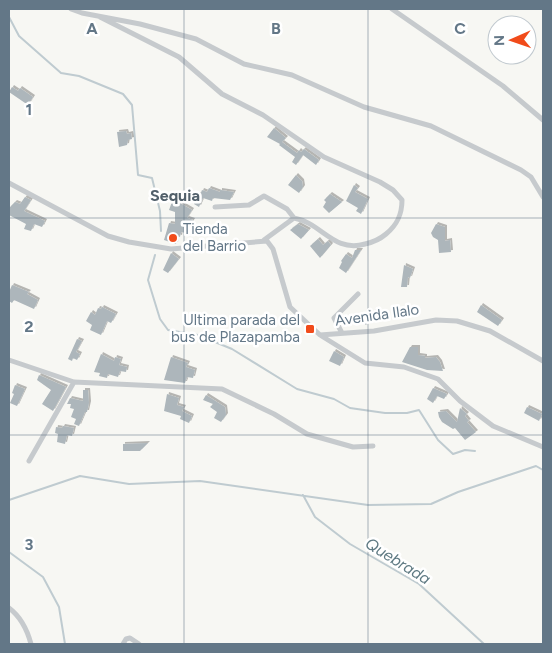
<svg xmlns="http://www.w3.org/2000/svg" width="552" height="653" viewBox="0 0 552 653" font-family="Figtree,sans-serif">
  <defs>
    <filter id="shadow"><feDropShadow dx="2" dy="-2" stdDeviation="0" flood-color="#0004"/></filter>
  </defs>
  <rect width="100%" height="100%" fill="#f7f7f3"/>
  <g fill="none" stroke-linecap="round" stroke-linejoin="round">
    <!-- stream -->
    <path stroke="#bfcbd0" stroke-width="2" d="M 9,17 L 19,36 L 61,73 L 79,76 L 123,94 L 132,105 L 138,175 L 152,178 L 160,211 L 161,231
      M 155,255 L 148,280 L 160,319 L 168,330 L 198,335 L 232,349 L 297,389 L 334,399 L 350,408 L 385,413 L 407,413 L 419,410 L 438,440 L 453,454 L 465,450 L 475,451
      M 303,495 L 315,517 L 350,544 L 419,584 L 484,644
      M 9,500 L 80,476 L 129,484 L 200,481 L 368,505 L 431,504 L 458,492 L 536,466 L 543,470
      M 9,552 L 43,577 L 59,607 L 65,644"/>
  </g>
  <!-- building -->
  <path fill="#adb6bb" filter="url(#shadow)" d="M 12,87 L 18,91 L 20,88 L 33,97 L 28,105 L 9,92 Z
    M 274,128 L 286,138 L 280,144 L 267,137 Z
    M 126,131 L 127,134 L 131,133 L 132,139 L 128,140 L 127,145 L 119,147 L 117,132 Z
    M 282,142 L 297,153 L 299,150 L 301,152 L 304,149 L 319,160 L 316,165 L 303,155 L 296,165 L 292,162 L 295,157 L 279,145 Z
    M 296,175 L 302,181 L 303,187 L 299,193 L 288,185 Z
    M 354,185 L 358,188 L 355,192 L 368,199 L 361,214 L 356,211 L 358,208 L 346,201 Z
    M 209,188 L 220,192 L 220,190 L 234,192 L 230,200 L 213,198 L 212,201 L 203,198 L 199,207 L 194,204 L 198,194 L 200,195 L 202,190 L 207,192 Z
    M 330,194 L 342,202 L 329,213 L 323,207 L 326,202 L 324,200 Z
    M 25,197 L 31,200 L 24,211 L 45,221 L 42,227 L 34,224 L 31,231 L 24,229 L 26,224 L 9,215 L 9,208 L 15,202 L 20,204 Z
    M 173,199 L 192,210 L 187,218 L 193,220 L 186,233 L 181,232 L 180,237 L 177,236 L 176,244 L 164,240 L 169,223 L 175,224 L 175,212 L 169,210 Z
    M 298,224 L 309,230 L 301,239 L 290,230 Z
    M 436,224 L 445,227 L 445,241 L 450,240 L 451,252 L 439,253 L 438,240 L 433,237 L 431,233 Z
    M 318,239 L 323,245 L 328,241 L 331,245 L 320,258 L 310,246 Z
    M 355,250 L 361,250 L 346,273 L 339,268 L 342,262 L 341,261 L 346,254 L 352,258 Z
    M 171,253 L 179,259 L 168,273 L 163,270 Z
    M 404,265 L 413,269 L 410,278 L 408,277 L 407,287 L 401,287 Z
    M 12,285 L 29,292 L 27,294 L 38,300 L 34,309 L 14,300 L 12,303 L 9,301 L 9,292 Z
    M 481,305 L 502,320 L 498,326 L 477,312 Z
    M 102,307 L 116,314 L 111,323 L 107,321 L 101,335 L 90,330 L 92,325 L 86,321 L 91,312 L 95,315 L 98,308 L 101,309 Z
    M 376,309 L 382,314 L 377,322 L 369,321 L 366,325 L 363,322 L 367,316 L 370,318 Z
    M 77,339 L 82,341 L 76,352 L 80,354 L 77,360 L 73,358 L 72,361 L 68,359 Z
    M 410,347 L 418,347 L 418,355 L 425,356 L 425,358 L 436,357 L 440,362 L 443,371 L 427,370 L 402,362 Z
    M 334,351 L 344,357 L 340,366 L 329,361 Z
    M 101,354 L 114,361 L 115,357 L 121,359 L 119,365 L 127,367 L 126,372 L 120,371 L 118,377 L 108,374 L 107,378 L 99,376 L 100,373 L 94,372 Z
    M 171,357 L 188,363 L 186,367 L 195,370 L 193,378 L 187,377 L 185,383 L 164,380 Z
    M 39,375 L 66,387 L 53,411 L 42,404 L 51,390 L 37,380 Z
    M 15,385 L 25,389 L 17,406 L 10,403 L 14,394 L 12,393 Z
    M 433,388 L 447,394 L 444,399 L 437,396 L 433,403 L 427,399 Z
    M 83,390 L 88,390 L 89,403 L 87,412 L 85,412 L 79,426 L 74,424 L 76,419 L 71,417 L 74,409 L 70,408 L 71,404 L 67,404 L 70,398 L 83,401 Z
    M 167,394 L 179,398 L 177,405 L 184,407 L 182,411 L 192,416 L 189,423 L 180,419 L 181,416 L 164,411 Z
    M 206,395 L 225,407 L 226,415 L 221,422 L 214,418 L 217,412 L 210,407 L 213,404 L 203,400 Z
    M 527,407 L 542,414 L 539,421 L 524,413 Z
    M 460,408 L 467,414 L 465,416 L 469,421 L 467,422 L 476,432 L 465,440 L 455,428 L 453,429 L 442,422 L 439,417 L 438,412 L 446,411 L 457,422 Z
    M 63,426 L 74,428 L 72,436 L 67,435 L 65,444 L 57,442 L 58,434 L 55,433 L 56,427 L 62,428 Z
    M 148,443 L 140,451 L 123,451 L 123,444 Z"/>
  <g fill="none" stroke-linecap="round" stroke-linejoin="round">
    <!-- minor -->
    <path stroke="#c6cacd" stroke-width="5" d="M 71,9 L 82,13 L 140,24 L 196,39 L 244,64 L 292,75 L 364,107 L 431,126 L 521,170 L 531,177 L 543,197
      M 392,9 L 503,86 L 543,120
      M 100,17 L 179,57 L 222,94 L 263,115 L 324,157 L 380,182 L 393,190 L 402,200 C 402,215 397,225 386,234 C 379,240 374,242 365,244 C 333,253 322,223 294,218 L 264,240
      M 9,183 L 108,236 L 129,242 L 171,249 L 267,241 L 273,249 L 290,307 L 320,335 L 374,331 L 436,320 L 457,321 L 490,331 L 543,361
      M 215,207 L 249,205 L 264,196 L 287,209 L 294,218
      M 342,333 L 334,318 L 358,294
      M 320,335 L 365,363 L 404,367 L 438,379 L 460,401 L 493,426 L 543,447
      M 9,360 L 74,382 L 222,389 L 274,414 L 307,434 L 353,447 L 373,446
      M 29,461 L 74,382
      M 9,608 C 21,617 27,629 31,644
      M 123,644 L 126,639 L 130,638 L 139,644"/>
  </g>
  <!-- grid -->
  <path fill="none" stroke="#637787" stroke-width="1" stroke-opacity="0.55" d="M 184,9 L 184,644M 368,9 L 368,644M 9,218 L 543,218M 9,435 L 543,435"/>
  <!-- markers -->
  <g fill="#f14b1a" stroke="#fff" stroke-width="2">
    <circle cx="173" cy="238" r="5"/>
    <rect x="305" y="324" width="10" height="10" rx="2.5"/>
  </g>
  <g text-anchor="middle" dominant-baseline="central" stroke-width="5" stroke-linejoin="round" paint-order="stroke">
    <!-- poi labels -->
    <g font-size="15" fill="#637787" stroke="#fff" text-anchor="start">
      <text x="183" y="229">Tienda<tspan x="183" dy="17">del Barrio</tspan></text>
      <text x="300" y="320" text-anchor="end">Ultima parada del<tspan x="300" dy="17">bus de Plazapamba</tspan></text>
    </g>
    <!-- street labels -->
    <g font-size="15" fill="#637787" stroke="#fff">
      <text transform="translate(377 315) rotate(-8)">Avenida Ilalo</text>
    </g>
    <!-- neighbourhood labels -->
    <g font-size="16" font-weight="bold" fill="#52606b" stroke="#fff">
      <text x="175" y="195">Sequia</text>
    </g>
    <!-- water labels -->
    <g font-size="16" font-style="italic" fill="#5f7a83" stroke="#fff">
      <text transform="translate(398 561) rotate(32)">Quebrada</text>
    </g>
  </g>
  <g font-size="16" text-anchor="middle" font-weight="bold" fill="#637787" stroke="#fff" stroke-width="5" stroke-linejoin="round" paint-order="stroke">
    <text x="92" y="34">A</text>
    <text x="276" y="34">B</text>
    <text x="460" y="34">C</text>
    <text x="29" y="115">1</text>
    <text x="29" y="332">2</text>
    <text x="29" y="550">3</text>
  </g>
  <!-- border -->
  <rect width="552" height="653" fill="none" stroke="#637787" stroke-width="20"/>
  <!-- north arrow -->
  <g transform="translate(512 40) rotate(268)"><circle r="24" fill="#ffffff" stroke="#c1c9cf"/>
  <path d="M0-4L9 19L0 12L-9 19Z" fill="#f14b1a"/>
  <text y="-8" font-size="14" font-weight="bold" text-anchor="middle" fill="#637787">N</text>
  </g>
</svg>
